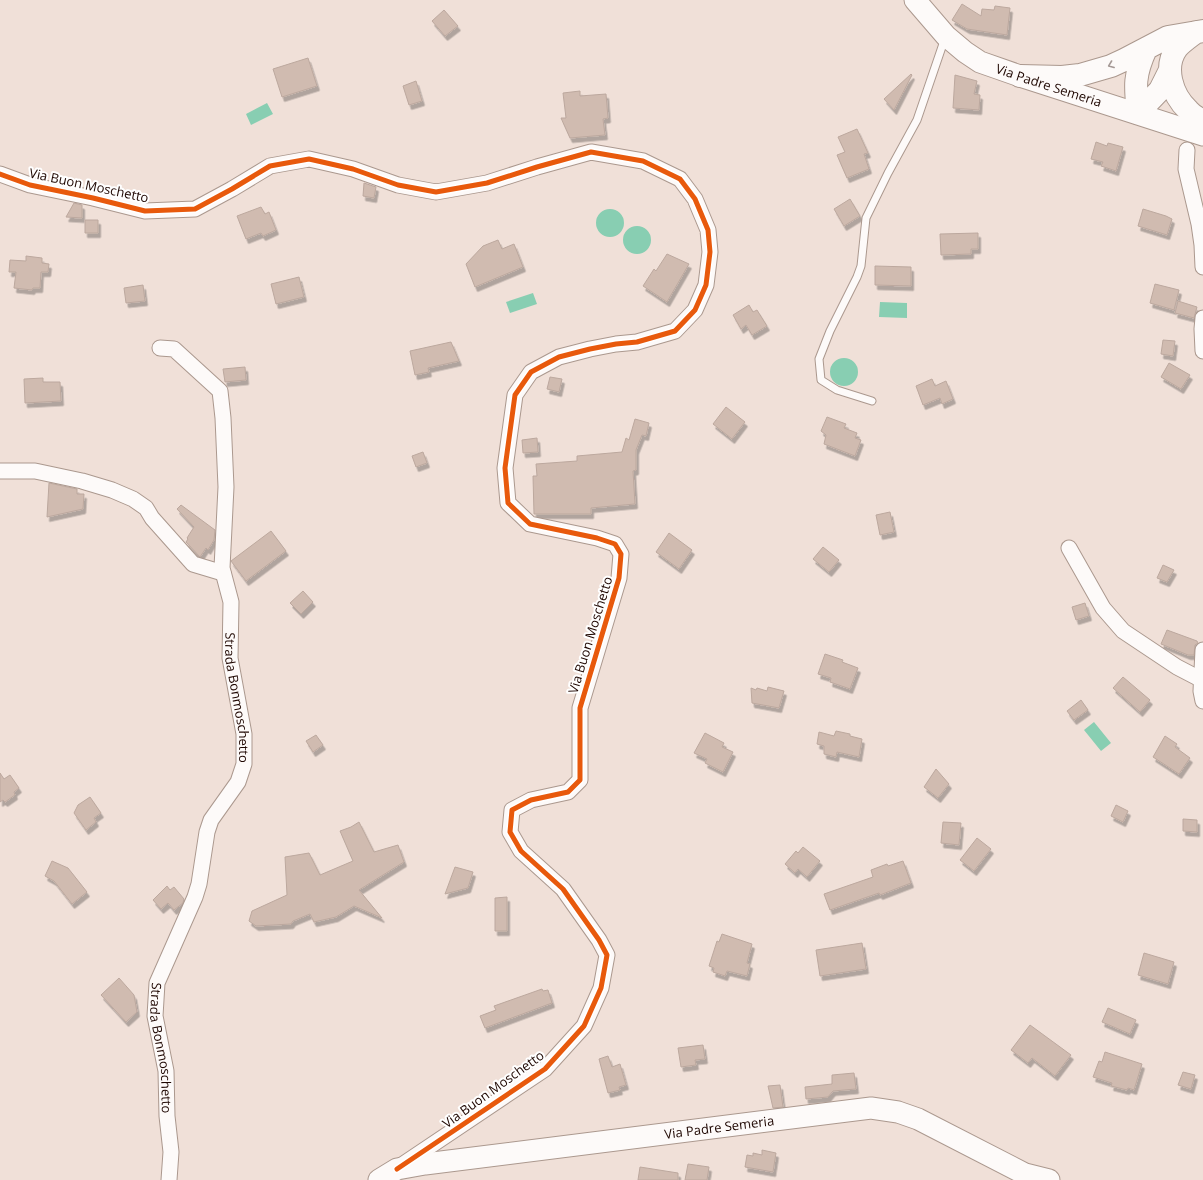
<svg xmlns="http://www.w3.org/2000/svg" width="1203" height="1180" viewBox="0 0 1203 1180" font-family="'Open Sans',sans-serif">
  <defs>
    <filter id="shadow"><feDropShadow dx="2.5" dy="4.5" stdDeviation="0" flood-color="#0004"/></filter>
  </defs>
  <rect width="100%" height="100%" fill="#f0e0d8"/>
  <!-- water -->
  <path fill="#88ceb2" d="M 267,103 L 273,114 L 251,125 L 246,114 Z
    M596 223a14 14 0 1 1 28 0a14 14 0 1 1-28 0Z
    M623 240a14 14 0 1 1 28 0a14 14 0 1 1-28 0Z
    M 533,293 L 537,304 L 510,313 L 506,302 Z
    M 880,302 L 907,303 L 907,318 L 879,317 Z
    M830 372a14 14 0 1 1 28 0a14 14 0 1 1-28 0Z
    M 1094,722 L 1111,743 L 1101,751 L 1084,730 Z"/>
  <!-- building -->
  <path fill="#d0bbb0" stroke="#bca89e" filter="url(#shadow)" d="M 962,4 L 981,16 L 982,9 L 994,10 L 995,6 L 1010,8 L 1007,35 L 967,29 L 952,20 Z
    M 444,10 L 458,26 L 445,36 L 432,21 Z
    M 308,58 L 317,86 L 282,97 L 273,69 Z
    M 911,74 L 912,75 L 894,110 L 884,99 Z
    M 955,75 L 977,81 L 974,94 L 980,95 L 979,110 L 953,108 Z
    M 416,81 L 422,101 L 409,105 L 403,86 Z
    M 580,91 L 580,96 L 606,94 L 608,118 L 603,119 L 605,135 L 570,138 L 561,118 L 566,118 L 563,93 Z
    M 857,129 L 868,153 L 864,154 L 869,169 L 847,178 L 837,155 L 845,152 L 838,137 Z
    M 1096,142 L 1107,146 L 1108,143 L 1123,147 L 1116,171 L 1101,166 L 1103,162 L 1091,159 Z
    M 364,183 L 376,187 L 374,198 L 363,196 Z
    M 850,199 L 860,216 L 844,226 L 834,209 Z
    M 74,203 L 82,205 L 82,218 L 66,217 Z
    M 261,207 L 265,214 L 269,212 L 276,230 L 263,236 L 261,233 L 246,239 L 237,216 Z
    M 1143,209 L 1166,216 L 1172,219 L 1167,235 L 1138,226 Z
    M 85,220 L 98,220 L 98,233 L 85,233 Z
    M 978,233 L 978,249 L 971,249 L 971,254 L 941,255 L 940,234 Z
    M 498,240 L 502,249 L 514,244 L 523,267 L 475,287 L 466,264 L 483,246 Z
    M 667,254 L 689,264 L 667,302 L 643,286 L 654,269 L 656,271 Z
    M 26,256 L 42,258 L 42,263 L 49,264 L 48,272 L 41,272 L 40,288 L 33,288 L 32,290 L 14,288 L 16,272 L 9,272 L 10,260 L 26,261 Z
    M 875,266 L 911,267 L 911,286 L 875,285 Z
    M 299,277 L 304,297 L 276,304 L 271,284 Z
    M 1155,284 L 1179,290 L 1174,310 L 1150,303 Z
    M 143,285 L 145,301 L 126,303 L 124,288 Z
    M 1178,301 L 1197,307 L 1194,318 L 1175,313 Z
    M 749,305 L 753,312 L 757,310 L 767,326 L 752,335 L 746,325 L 741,329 L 733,315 Z
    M 1163,340 L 1175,341 L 1173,356 L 1161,354 Z
    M 451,342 L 459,361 L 428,368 L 429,372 L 415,375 L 410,351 Z
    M 1169,363 L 1190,375 L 1181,389 L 1161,377 Z
    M 245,367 L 246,380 L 225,382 L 223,369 Z
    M 550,377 L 562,379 L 559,392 L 547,389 Z
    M 43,378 L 43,382 L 60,382 L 61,401 L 25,403 L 24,379 Z
    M 932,379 L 935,386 L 946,381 L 953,399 L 942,404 L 940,398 L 923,405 L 916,386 Z
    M 726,407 L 745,422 L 732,439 L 713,424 Z
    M 827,417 L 846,424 L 844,428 L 857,433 L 855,438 L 861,440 L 855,456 L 824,444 L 826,435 L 821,431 Z
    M 635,419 L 649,423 L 646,436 L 642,435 L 636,450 L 636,470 L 633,471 L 635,504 L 591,508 L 591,514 L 534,514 L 533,476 L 537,476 L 536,464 L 577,461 L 577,456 L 622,452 L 626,438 L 629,440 Z
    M 537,438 L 538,452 L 523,453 L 522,440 Z
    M 423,452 L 427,463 L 416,467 L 412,456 Z
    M 49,483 L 77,489 L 77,494 L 84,494 L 83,509 L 47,517 Z
    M 181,505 L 215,530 L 214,540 L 208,550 L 206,548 L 200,557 L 186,542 L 188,539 L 187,538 L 194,527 L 177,509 Z
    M 890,512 L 894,532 L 880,535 L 876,515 Z
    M 271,531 L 286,551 L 246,581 L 231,561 Z
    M 669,533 L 692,550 L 679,569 L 656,552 Z
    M 823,547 L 839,560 L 829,572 L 813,559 Z
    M 1163,565 L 1174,570 L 1167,582 L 1157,578 Z
    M 303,591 L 313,602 L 301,614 L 290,603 Z
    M 1085,603 L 1089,616 L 1076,620 L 1072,607 Z
    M 1167,630 L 1197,641 L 1198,643 L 1195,645 L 1194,655 L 1188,655 L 1161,644 Z
    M 825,654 L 843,660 L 842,662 L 858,668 L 850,689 L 830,682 L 831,678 L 818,674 Z
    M 1123,677 L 1150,700 L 1140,712 L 1113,688 Z
    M 768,687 L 784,691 L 779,708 L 752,703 L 751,688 L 756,690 L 757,688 L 767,691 Z
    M 1081,700 L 1088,710 L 1074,720 L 1067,711 Z
    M 836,731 L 850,734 L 850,736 L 862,739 L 859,757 L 837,752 L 836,757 L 824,754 L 824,746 L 817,744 L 819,732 L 834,736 Z
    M 705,733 L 724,743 L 722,747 L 733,752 L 723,772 L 705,763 L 707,759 L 694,753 Z
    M 316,735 L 323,745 L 313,752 L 306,741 Z
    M 1165,736 L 1177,744 L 1175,747 L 1190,758 L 1179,774 L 1153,757 Z
    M 936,769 L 949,784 L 938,798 L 924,787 Z
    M 0,773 L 4,779 L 10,775 L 19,788 L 14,792 L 15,795 L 5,802 L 3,800 L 0,802 Z
    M 90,797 L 101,813 L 94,818 L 96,822 L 86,830 L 74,813 L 78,805 Z
    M 1116,805 L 1128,811 L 1123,822 L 1111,816 Z
    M 1183,819 L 1197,820 L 1197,832 L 1183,831 Z
    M 359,822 L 374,852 L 398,845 L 404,862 L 359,890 L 382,918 L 354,906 L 336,917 L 314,922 L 310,914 L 293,921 L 291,924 L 256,926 L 249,921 L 252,911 L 287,895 L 285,857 L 309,853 L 320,875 L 353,861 L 340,831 L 351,827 Z
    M 943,822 L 961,823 L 959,845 L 941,843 Z
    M 977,838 L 991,849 L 974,871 L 960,860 Z
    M 803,847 L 820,861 L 807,877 L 798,869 L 795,873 L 785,864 L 796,851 L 798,853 Z
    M 52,861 L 68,868 L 87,892 L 72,904 L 54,881 L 45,876 Z
    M 903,861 L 911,883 L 880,895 L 879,893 L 830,910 L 824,894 L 873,877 L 871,870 L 887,864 L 888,866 Z
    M 455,867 L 473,872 L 468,888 L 445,894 Z
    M 167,886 L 170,890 L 174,887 L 184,899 L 183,903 L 174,910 L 168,903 L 161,909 L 153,900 Z
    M 507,897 L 507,931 L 495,931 L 495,898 Z
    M 722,934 L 752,944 L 747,963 L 750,964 L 747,976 L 727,971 L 725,976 L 713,972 L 714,968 L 709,966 L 717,941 L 719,942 Z
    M 862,943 L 866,969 L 820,976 L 816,950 Z
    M 1144,953 L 1174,962 L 1168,984 L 1138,975 Z
    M 119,978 L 134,995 L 137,1012 L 126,1022 L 101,995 Z
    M 542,989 L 543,991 L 548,990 L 552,1003 L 485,1028 L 480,1016 L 496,1010 L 494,1006 Z
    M 1108,1008 L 1136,1020 L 1130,1034 L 1102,1022 Z
    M 1030,1025 L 1071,1055 L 1055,1076 L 1032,1058 L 1028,1063 L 1011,1050 Z
    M 703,1045 L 705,1059 L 695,1060 L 696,1065 L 681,1067 L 678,1048 Z
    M 1105,1052 L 1142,1064 L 1134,1090 L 1128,1088 L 1127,1090 L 1111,1086 L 1112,1083 L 1093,1077 L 1099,1061 L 1102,1062 Z
    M 608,1056 L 612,1067 L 620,1064 L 626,1085 L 619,1087 L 620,1090 L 608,1093 L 599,1059 Z
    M 1183,1072 L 1195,1075 L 1191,1089 L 1178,1085 Z
    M 854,1073 L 856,1089 L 833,1091 L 828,1097 L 806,1099 L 805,1087 L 832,1084 L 832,1075 Z
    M 780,1085 L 783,1107 L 773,1108 L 768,1086 Z
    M 762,1150 L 776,1153 L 773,1172 L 745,1167 L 747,1155 L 753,1156 L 753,1153 L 762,1155 Z
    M 688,1164 L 709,1167 L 707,1180 L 685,1180 Z
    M 640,1167 L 678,1173 L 678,1180 L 638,1180 Z"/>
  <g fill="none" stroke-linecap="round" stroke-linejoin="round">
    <defs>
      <path id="lane" d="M 872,401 L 837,390 L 821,380 L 819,359 L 830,331 L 857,277 L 861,266 L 866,218 L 888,173 L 917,120 L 945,38"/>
      <g id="street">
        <path d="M 1187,150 L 1186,169 L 1199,224 L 1202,245 L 1203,267"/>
        <path d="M 0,174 L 30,185 L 93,198 L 145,211 L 195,209 L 232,189 L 270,166 L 309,159 L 353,169 L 398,185 L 436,192 L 487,183 L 537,167 L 591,152 L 643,161 L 680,179 L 695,199 L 708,230 L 710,252 L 706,285 L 695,310 L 675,331 L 637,342 L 616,344 L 590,349 L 559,357 L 531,372 L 515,395 L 505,468 L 508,503 L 530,524 L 597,538 L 615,544 L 621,554 L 619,578 L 580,708 L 580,780 L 568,792 L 531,800 L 512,810 L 510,832 L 521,851 L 563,889 L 599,940 L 607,955 L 601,988 L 584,1026 L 545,1069 L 402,1165"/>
        <path d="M 1203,318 L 1202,329 L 1203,351"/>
        <path id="s1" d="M 160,348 L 174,349 L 220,391 L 223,418 L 226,487 L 222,568 L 231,602 L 230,658 L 244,734 L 244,764 L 238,782 L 211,820 L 207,832 L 199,884 L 195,897 L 157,983 L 155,1016 L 166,1071 L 167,1116 L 171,1152 L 169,1180"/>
        <path d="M 0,471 L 35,471 L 82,481 L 112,490 L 133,499 L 146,508 L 152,518 L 193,564 L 223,573"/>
        <path d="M 1069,548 L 1103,608 L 1123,631 L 1177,667 L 1202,680"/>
        <path d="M 1203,650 L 1201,691 L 1203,701"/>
      </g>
      <g id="secondary">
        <path id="s2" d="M 915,0 L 946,36 L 965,52 L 980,62 L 1020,76 L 1203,135"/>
        <path id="s3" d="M 379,1180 L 397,1169 L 425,1164 L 871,1108 L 898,1112 L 918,1119 L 1025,1174 L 1049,1180"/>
      </g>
      <path id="highway" d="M 1196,32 C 1190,37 1182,42 1177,48 C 1163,67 1172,95 1188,110 C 1192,115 1198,118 1203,121
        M 1020,76 L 1062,77 L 1080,75 L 1111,66 L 1124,60 L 1168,37 L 1203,31
        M 1138,113 C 1135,86 1134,75 1146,49
        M 1138,113 L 1160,90 L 1170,70"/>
    </defs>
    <!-- lane casing -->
    <use href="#lane" stroke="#ab988e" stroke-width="9"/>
    <!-- street casing -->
    <use href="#street" stroke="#ab988e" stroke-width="17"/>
    <!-- secondary casing -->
    <use href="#secondary" stroke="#ab988e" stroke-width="23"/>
    <!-- highway casing -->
    <use href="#highway" stroke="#ab988e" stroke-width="24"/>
    <!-- lane -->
    <use href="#lane" stroke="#fdfaf9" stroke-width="7"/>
    <!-- street -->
    <use href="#street" stroke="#fdfaf9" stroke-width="15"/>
    <!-- secondary -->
    <use href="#secondary" stroke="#fdfaf9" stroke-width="21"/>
    <!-- highway -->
    <use href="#highway" stroke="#fdfaf9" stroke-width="22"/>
    <defs>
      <path id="cycleway" d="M 0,174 L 30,185 L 93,198 L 145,211 L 195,209 L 232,189 L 270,166 L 309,159 L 353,169 L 398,185 L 436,192 L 487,183 L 537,167 L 591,152 L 643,161 L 680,179 L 695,199 L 708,230 L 710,252 L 706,285 L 695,310 L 675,331 L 637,342 L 616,344 L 590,349 L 559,357 L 531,372 L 515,395 L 505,468 L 508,503 L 530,524 L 597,538 L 615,544 L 621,554 L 619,578 L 580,708 L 580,780 L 568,792 L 531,800 L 512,810 L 510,832 L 521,851 L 563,889 L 599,940 L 607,955 L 601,988 L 584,1026 L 545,1069 L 397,1169"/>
    </defs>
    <!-- cycleway casing -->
    <use href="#cycleway" stroke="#fff" stroke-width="8"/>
    <!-- cycleway -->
    <use href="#cycleway" stroke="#e8590c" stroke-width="5"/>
  </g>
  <!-- one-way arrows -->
  <defs><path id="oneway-chevron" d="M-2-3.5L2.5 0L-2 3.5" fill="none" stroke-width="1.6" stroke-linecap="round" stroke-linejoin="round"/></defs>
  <use stroke="#a49895" href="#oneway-chevron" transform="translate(1111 65) rotate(159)"/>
  <g text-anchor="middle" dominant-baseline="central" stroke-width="4" stroke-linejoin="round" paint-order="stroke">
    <!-- street labels -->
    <g font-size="13" fill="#1e0600" stroke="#fff">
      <text stroke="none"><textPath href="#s2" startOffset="163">Via Padre Semeria</textPath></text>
      <text transform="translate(89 185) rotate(12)">Via Buon Moschetto</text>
      <text transform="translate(590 635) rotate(-73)">Via Buon Moschetto</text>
      <text stroke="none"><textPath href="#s1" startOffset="385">Strada Bonmoschetto</textPath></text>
      <text stroke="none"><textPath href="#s1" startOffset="756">Strada Bonmoschetto</textPath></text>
      <text transform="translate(493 1089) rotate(-36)">Via Buon Moschetto</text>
      <text stroke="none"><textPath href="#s3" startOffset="346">Via Padre Semeria</textPath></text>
    </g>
  </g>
</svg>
